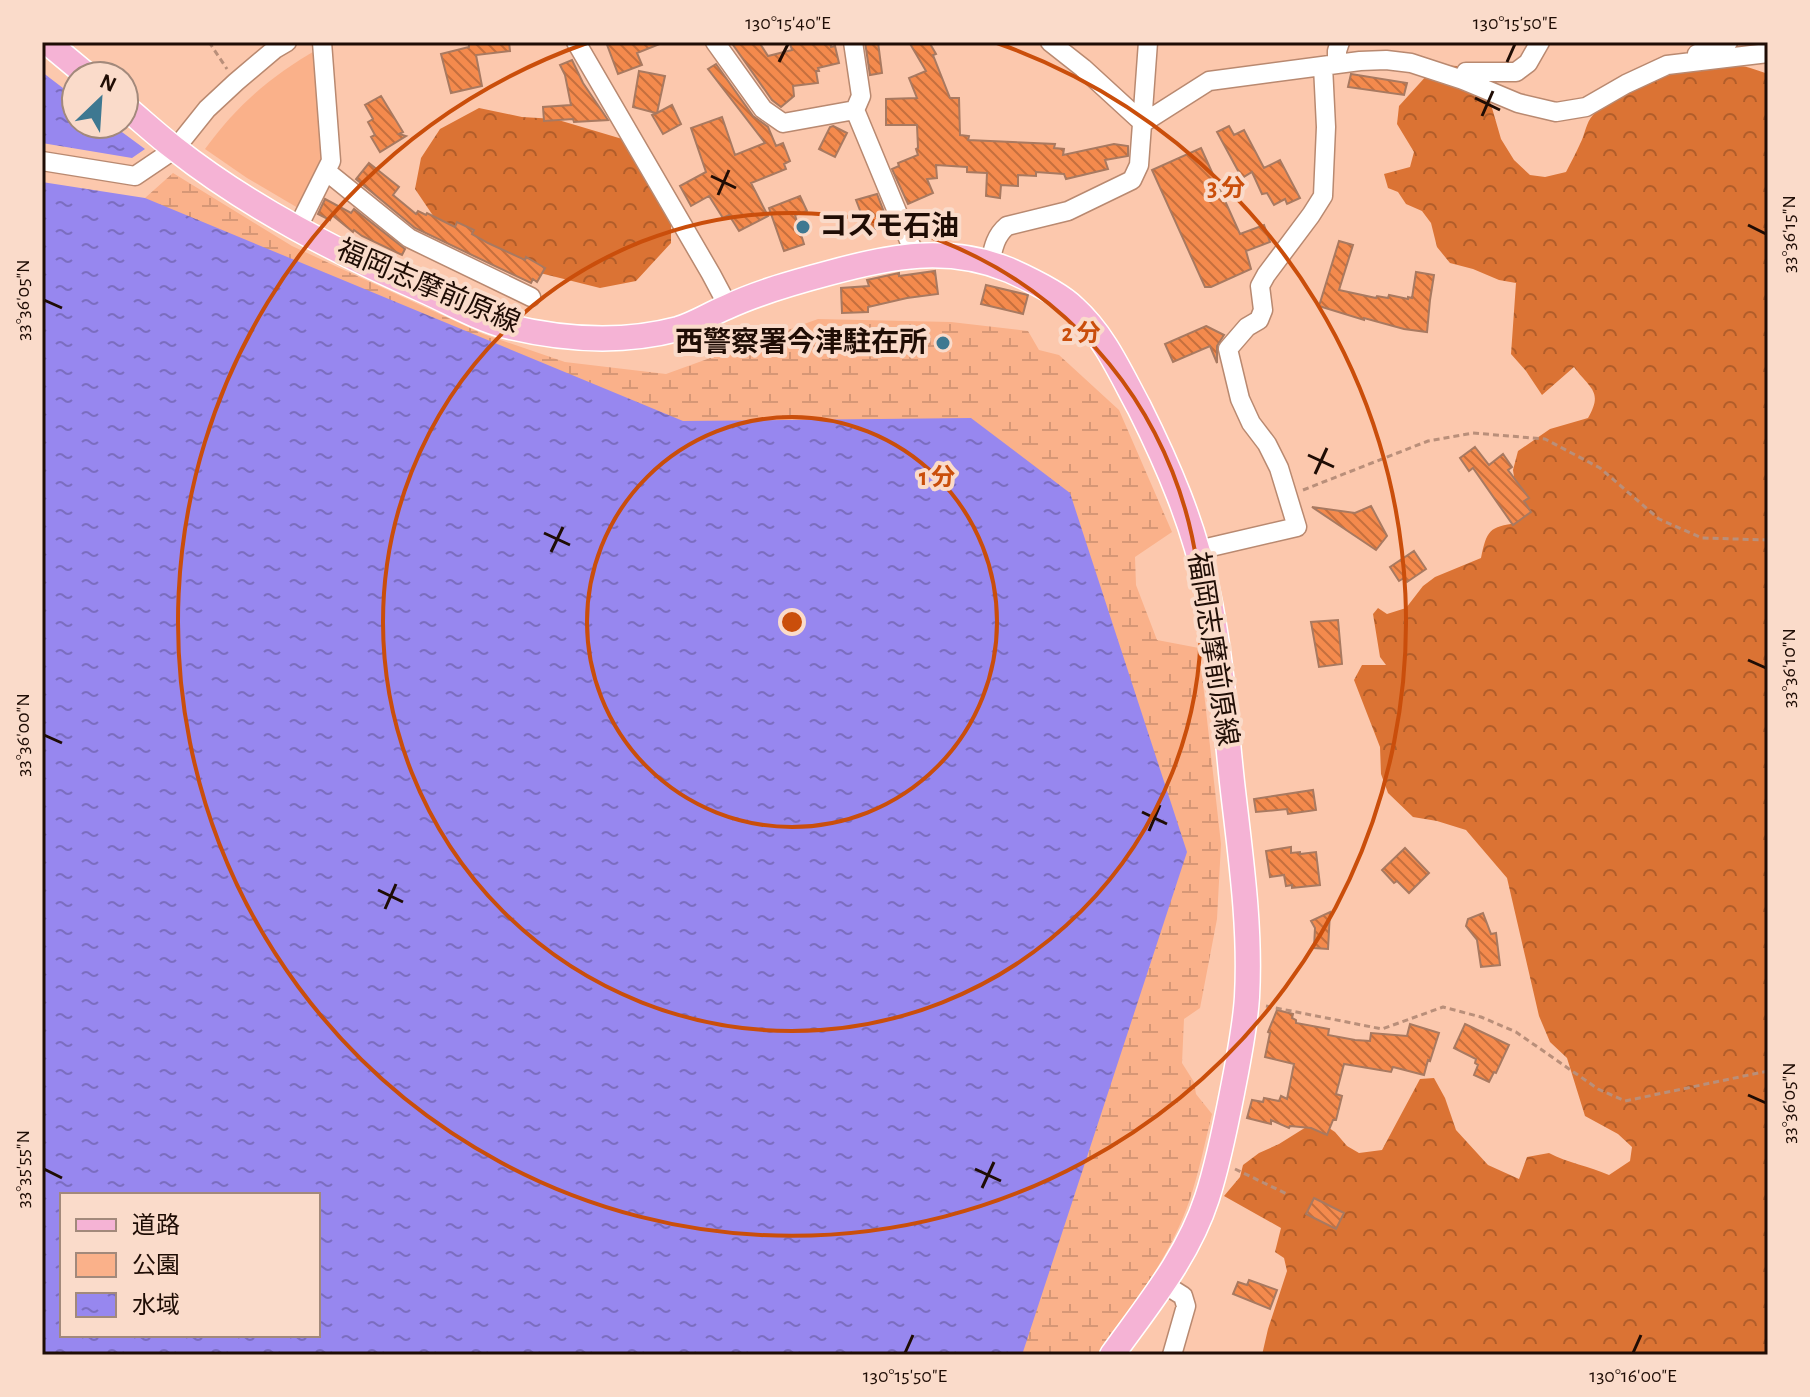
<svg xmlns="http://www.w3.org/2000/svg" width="1810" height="1397" viewBox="0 0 1810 1397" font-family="'Alegreya Sans','Noto Sans JP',sans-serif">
  <defs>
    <pattern id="forest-crowns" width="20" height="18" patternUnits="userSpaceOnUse" patternTransform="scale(2)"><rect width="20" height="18" fill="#db7334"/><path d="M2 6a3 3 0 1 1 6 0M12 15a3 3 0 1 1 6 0" fill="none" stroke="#b15d2a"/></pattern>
    <pattern id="wetland-marsh" width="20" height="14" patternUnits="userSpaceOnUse" patternTransform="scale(2)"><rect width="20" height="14" fill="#fab18a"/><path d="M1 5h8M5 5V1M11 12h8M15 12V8" fill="none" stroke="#d69776"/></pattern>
    <pattern id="water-ripples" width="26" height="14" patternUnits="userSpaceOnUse" patternTransform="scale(2)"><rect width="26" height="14" fill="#9787ef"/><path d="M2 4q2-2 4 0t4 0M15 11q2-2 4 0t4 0" fill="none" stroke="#7b6dc0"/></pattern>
    <pattern id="building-back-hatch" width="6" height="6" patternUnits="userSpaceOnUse" patternTransform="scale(2)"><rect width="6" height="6" fill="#f48a4d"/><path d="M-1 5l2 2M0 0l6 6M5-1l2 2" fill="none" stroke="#c56f3e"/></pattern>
  </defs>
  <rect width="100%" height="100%" fill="#fcc8ad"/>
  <!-- forest -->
  <path fill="url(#forest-crowns)" d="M 1440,65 L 1457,66 L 1490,101 L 1501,139 L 1514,160 L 1530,175 L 1545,177 L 1566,172 C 1571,162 1576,153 1580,144 C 1585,135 1586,122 1593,115 C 1625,83 1693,64 1738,66 C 1748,66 1759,71 1768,74 L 1768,1355 L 1262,1355 L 1268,1329 L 1287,1271 L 1284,1258 L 1275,1252 L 1281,1228 L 1224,1196 L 1240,1177 L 1243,1165 L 1259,1153 L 1279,1144 L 1311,1124 L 1323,1124 L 1335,1132 L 1347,1146 L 1359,1153 L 1382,1150 L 1420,1079 L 1434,1078 L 1445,1098 L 1456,1130 L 1488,1165 L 1519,1179 L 1527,1157 L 1549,1153 C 1568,1163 1589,1166 1609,1175 L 1630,1161 L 1632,1147 L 1618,1134 L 1585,1116 L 1567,1058 L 1550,1042 L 1539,1016 L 1507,878 L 1466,830 L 1437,821 L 1413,817 L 1388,793 L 1381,774 L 1380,747 L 1354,680 L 1362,665 L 1386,665 L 1380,657 L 1373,614 L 1378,608 L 1387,614 L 1406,608 L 1423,586 L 1435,577 L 1481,558 C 1487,530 1489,527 1517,523 L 1518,505 L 1513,470 L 1518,451 L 1550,429 L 1588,418 C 1604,391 1589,388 1574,367 L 1542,395 L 1526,371 L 1511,354 L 1516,283 L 1499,280 L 1473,269 L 1450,263 L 1437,247 L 1431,223 L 1422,211 L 1406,204 L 1398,192 L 1388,188 L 1384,174 L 1410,167 L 1414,152 L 1397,124 L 1399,106 L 1428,74 Z
    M 479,108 L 522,117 L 555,119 L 629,141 L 671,221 L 671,243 L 636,281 L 600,288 L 540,273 L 436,220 L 415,189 L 421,158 L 440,129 Z"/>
  <!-- wetland -->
  <path fill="url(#wetland-marsh)" d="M 173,173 L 292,246 L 483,334 L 565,362 L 666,374 L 818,319 L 951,322 L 1028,331 L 1039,350 L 1059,355 L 1119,410 L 1172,532 L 1135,557 L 1136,585 L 1157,640 L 1199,648 L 1221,844 L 1217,919 L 1200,1008 L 1184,1019 L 1182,1063 L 1194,1082 L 1196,1094 L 1212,1114 C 1205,1142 1199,1172 1190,1199 C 1171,1255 1132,1308 1097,1355 L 898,1355 L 145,198 Z"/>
  <!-- green -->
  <path fill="#fab18a" d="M 318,49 L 324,161 L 298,208 L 247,178 L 205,149 C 237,105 271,76 318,49 Z"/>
  <!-- water -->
  <path fill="url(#water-ripples)" fill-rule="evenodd" d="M 42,72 L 76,98 L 76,124 L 111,124 L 145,149 L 132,158 L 42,143 Z
    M 42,182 L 145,198 L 683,421 L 971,418 L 1070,493 L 1187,852 L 1022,1355 L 42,1355 ZM 62,1195 L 318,1195 L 318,1335 L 62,1335 Z"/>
  <!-- building -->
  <path fill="url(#building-back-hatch)" stroke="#a87960" stroke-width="2" d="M 469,42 L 509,42 L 510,51 L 476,55 L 482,86 L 451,93 L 441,54 L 469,47 Z
    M 606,42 L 662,42 L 662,43 L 637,53 L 642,65 L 618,74 Z
    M 731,42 L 759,42 L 768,56 L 792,50 L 790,44 L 799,42 L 830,42 L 831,47 L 835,46 L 839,63 L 818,68 L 819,71 L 816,71 L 818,83 L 793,86 L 794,96 L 781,107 L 772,100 Z
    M 865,42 L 878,42 L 882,73 L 870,75 Z
    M 909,42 L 929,42 L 936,54 L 933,55 L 950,98 L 959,98 L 960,135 L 969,136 L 968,140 L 1055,144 L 1054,148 L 1064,149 L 1063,155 L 1114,144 L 1128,146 L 1128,156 L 1105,160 L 1108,169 L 1066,179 L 1064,174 L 1036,172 L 1036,176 L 1018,175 L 1018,186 L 1001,185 L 1000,198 L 986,196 L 987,173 L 967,172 L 967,167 L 936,165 L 937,178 L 927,179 L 933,193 L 908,204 L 892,169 L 899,166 L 898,163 L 918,155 L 916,149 L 918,148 L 917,125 L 886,125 L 886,99 L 917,98 L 909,78 L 926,71 Z
    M 572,60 L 583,83 L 608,120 L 574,122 L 573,119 L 544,121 L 543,107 L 571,105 L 565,75 L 560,65 Z
    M 716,64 L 753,116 L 768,127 L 776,146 L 783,143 L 790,161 L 784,164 L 786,169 L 751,183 L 768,216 L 739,231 L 729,215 L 723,218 L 709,196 L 691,206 L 680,186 L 706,172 L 691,128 L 722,117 L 735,155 L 765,143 L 708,69 Z
    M 639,71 L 665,76 L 657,113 L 672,105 L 681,124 L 663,134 L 652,115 L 656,113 L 633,107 Z
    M 1351,74 L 1407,83 L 1404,95 L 1348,87 Z
    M 381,96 L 403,132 L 399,134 L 406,136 L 380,152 L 371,137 L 375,135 L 368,122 L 373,119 L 365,105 Z
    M 833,126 L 847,133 L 835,157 L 819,149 L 830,127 Z
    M 1229,126 L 1234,135 L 1244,130 L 1264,168 L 1280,160 L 1300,198 L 1287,204 L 1285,199 L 1274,205 L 1267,193 L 1262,194 L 1252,172 L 1242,178 L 1217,132 Z
    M 1201,148 L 1240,234 L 1264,225 L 1270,242 L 1246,251 L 1251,269 L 1211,287 L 1205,287 L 1152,170 Z
    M 369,163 L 399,187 L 393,195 L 416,214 L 418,211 L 426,215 L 427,213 L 455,227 L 457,222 L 474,230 L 472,234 L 488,243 L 525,260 L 526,257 L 545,268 L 537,282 L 533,279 L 531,283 L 415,228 L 356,179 Z
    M 877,194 L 884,212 L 880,213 L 885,226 L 868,231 L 856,200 Z
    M 800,196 L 807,211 L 795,215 L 804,244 L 784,251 L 769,208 Z
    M 325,199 L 351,213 L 354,209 L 405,249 L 402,255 L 362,236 L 354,230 L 353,232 L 332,215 L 330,220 L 318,214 Z
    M 1339,241 L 1353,245 L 1339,290 L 1376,298 L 1377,296 L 1388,298 L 1389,295 L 1408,299 L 1408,297 L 1412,298 L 1416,272 L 1434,275 L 1430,300 L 1427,332 L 1404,329 L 1364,318 L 1364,320 L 1319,306 Z
    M 935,271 L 938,294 L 907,298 L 868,307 L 868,312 L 842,313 L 841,288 L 869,286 L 867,280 L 899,273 L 899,276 Z
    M 986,285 L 1028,295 L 1023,314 L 981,304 Z
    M 1206,326 L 1224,335 L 1217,346 L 1217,363 L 1210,346 L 1173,362 L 1165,344 Z
    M 1475,447 L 1489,465 L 1503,454 L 1512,467 L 1508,470 L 1529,498 L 1524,501 L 1531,512 L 1513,525 L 1473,468 L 1469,471 L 1460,458 Z
    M 1371,506 L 1387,536 L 1376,550 L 1312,507 L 1355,513 Z
    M 1414,551 L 1426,569 L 1407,582 L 1404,578 L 1399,581 L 1390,567 Z
    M 1338,620 L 1342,664 L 1319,667 L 1311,622 Z
    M 1313,790 L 1316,810 L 1288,814 L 1287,809 L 1256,812 L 1254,799 Z
    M 1291,847 L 1291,853 L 1300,852 L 1300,854 L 1316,852 L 1320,885 L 1292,888 L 1292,885 L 1286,886 L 1284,875 L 1270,877 L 1266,851 Z
    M 1405,848 L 1429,873 L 1409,893 L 1397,881 L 1394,883 L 1382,870 Z
    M 1330,912 L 1328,949 L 1314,948 L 1315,928 L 1311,921 Z
    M 1483,913 L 1491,934 L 1496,933 L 1500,965 L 1481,967 L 1477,940 L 1466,926 L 1468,919 Z
    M 1277,1010 L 1293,1014 L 1292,1018 L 1296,1020 L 1296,1023 L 1329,1029 L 1328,1035 L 1355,1040 L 1370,1041 L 1371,1033 L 1407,1036 L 1410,1024 L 1439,1033 L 1430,1061 L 1428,1060 L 1424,1075 L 1393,1067 L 1391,1072 L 1344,1064 L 1336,1094 L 1342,1096 L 1336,1120 L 1333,1120 L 1327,1135 L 1311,1128 L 1290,1126 L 1289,1128 L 1271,1120 L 1271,1124 L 1247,1118 L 1252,1100 L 1263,1102 L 1264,1098 L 1279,1101 L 1281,1096 L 1287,1099 L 1294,1064 L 1265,1057 L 1270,1033 L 1268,1032 Z
    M 1465,1024 L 1509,1045 L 1496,1073 L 1494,1072 L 1489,1082 L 1474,1075 L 1478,1065 L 1475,1063 L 1476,1059 L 1454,1048 Z
    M 1314,1198 L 1344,1213 L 1336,1229 L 1306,1214 Z
    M 1249,1280 L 1277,1290 L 1270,1309 L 1233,1294 L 1238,1282 L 1247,1285 Z"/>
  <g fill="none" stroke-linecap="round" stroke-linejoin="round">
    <defs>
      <path id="minor" d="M 576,42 L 711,274 L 728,306
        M 715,42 L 763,109 L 783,123 L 855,110
        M 853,42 L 861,96 L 855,110 L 915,255
        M 1050,42 L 1083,68 L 1143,123 L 1209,81 L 1360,61 L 1386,60 L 1411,63 L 1463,80 L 1518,103 L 1556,112 L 1586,107 L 1626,84 L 1667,65 L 1768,53
        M 1697,54 L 1728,42
        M 1337,64 L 1337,51 L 1340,42
        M 1463,80 L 1466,72 L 1516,72 L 1528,63 L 1540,42
        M 42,161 L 135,176 L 175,149 L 207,109 L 236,82 L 275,49 L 287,42
        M 326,171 L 409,238 L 531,297
        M 297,229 L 331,161 L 322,42
        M 990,263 C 993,249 995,236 1007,226 L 1068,211 L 1132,180 L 1139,165 L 1148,42
        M 1198,550 L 1297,527 L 1279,468 L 1267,444 L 1251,423 L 1240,399 L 1228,349 L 1247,327 L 1259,320 L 1263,310 L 1260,286 L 1266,275 L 1311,215 L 1323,196 L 1326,127 L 1323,66
        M 1164,1284 L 1183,1296 L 1186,1306 L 1172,1355"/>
      <path id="major" d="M 47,42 L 88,76
        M 124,106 C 141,120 157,135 174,148 C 250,208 339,253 427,292 C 453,304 479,319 506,326 C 563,340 621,344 678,329 C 695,324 710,314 727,307 C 759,292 795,282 829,273 C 891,256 947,245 1009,270 C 1029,279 1059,293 1074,308 C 1104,335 1120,372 1139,407 C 1168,465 1194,525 1207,589 C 1221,652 1225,717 1232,782 C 1240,853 1251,925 1247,997 C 1245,1029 1238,1062 1232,1093 C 1225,1129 1218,1164 1207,1198 C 1188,1257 1147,1306 1112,1355"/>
    </defs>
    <!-- minor casing -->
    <use href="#minor" stroke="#b98970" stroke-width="21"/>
    <!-- major casing -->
    <use href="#major" stroke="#fff" stroke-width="27"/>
    <!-- path -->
    <path stroke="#b98f7a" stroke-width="3" stroke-dasharray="6 4" stroke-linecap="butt" d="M 209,42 L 227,69
      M 1303,490 L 1428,441 L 1473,433 L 1545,439 L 1600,468 L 1659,519 L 1702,538 L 1768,540
      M 1266,1006 L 1382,1029 L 1443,1007 L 1481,1017 L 1516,1032 L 1598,1089 L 1625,1101 L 1768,1071
      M 1235,1169 L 1289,1195"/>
    <!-- minor -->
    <use href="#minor" stroke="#fff" stroke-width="18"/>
    <!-- major -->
    <use href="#major" stroke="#f5b3d5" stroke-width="24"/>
  </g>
  <!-- ticks -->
  <path fill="none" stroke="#1f0d05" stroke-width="3" d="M 779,62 L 788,44M 1507,62 L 1515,44M 1475,98 L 1500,110M 1482,116 L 1493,91M 711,176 L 736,188M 718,195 L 729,170M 1748,225 L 1766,234M 44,300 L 62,308M 1308,455 L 1334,467M 1315,474 L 1327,448M 544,533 L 570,545M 551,552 L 563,527M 1748,660 L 1766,668M 44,735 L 62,743M 1142,812 L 1167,824M 1149,831 L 1160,805M 378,890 L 403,902M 385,909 L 396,884M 1748,1095 L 1766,1103M 44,1169 L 62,1178M 975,1169 L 1001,1181M 982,1188 L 994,1162M 905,1353 L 913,1335M 1633,1353 L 1641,1335"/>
  <!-- distance rings -->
  <g fill="none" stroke="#ca4e0b" stroke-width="4">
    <circle cx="792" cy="622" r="205"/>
    <circle cx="792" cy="622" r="409"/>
    <path d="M997 43A614 614 0 1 1 587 43"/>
  </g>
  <!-- markers -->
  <g fill="#3e7891" stroke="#fadbca" stroke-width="3">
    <circle cx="803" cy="227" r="8"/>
    <circle cx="943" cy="343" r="8"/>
  </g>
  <g text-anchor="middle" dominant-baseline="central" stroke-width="8" stroke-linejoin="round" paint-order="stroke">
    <!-- poi labels -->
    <g font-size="28" font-weight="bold" fill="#1f0d05" stroke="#fadbca" text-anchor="start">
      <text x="819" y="227">コスモ石油</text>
      <text x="927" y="343" text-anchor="end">西警察署今津駐在所</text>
    </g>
    <!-- street labels -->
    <g font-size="28" fill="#1f0d05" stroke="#fadbca">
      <text transform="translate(428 287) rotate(23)">福岡志摩前原線</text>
      <text transform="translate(1212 649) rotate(81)">福岡志摩前原線</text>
    </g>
  </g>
  <circle cx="792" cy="622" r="12" fill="#ca4e0b" stroke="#fadbca" stroke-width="4"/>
  <g font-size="24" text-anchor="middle" font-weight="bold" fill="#ca4e0b" stroke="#fadbca" stroke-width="8" stroke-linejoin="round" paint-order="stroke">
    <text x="1226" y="196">3 分</text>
    <text x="1081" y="341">2 分</text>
    <text x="937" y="485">1 分</text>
  </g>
  <!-- border -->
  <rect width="1810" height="1397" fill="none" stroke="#fadbca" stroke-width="88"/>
  <!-- legend -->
  <rect x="60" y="1193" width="260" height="144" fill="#fadbca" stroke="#a2897b" stroke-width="2"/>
  <rect x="76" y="1219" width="40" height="12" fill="#f5b3d5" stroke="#a2897b" stroke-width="2"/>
  <text x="132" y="1233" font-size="24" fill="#1f0d05">道路</text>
  <rect x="76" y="1253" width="40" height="24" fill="#fab18a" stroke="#a2897b" stroke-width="2"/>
  <text x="132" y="1273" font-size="24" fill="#1f0d05">公園</text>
  <rect x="76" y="1293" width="40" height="24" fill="url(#water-ripples)" stroke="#a2897b" stroke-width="2"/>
  <text x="132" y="1313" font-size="24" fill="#1f0d05">水域</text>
  <!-- north arrow -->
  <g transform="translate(100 100) rotate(25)"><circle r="38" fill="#fadbca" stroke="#a2897b" stroke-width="2"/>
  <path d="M0-6L14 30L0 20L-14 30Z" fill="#3e7891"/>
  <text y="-12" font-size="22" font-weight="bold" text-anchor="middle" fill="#1f0d05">N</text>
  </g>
  <rect x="44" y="44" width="1722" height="1309" fill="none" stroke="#1f0d05" stroke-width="3"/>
  <g font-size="20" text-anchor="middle" fill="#1f0d05">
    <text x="788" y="29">130°15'40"E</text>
    <text x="1515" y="29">130°15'50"E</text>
    <text transform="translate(1788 234) rotate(-90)" y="7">33°36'15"N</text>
    <text transform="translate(22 300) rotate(-90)" y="7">33°36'05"N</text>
    <text transform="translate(1788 668) rotate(-90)" y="7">33°36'10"N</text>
    <text transform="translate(22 735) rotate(-90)" y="7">33°36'00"N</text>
    <text transform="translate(1788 1103) rotate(-90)" y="7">33°36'05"N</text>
    <text transform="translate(22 1169) rotate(-90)" y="7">33°35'55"N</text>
    <text x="905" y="1382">130°15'50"E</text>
    <text x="1633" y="1382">130°16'00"E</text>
  </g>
</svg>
